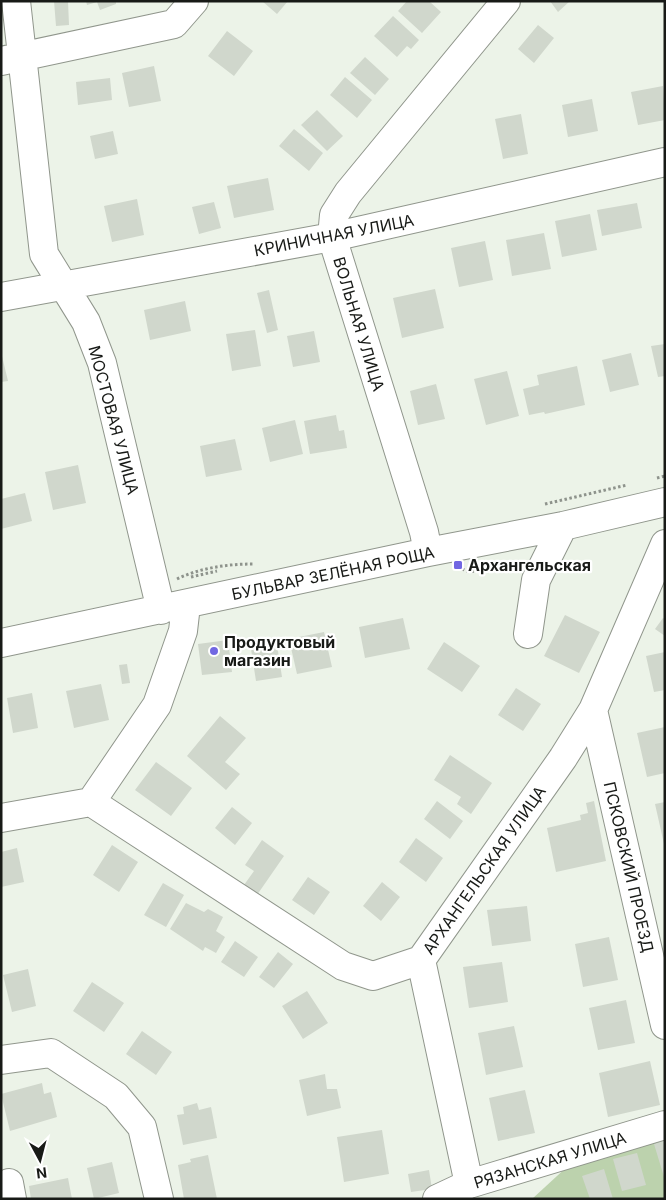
<svg xmlns="http://www.w3.org/2000/svg" width="666" height="1200" viewBox="0 0 666 1200" font-family="Inter,sans-serif">
  <rect width="100%" height="100%" fill="#ecf3e8"/>
  <!-- green -->
  <path fill="#bcd2ad" d="M 665,1120 L 665,1199 L 532,1199 L 594,1142 Z"/>
  <!-- building -->
  <path fill="#d0d7cc" d="M 54,1 L 68,1 L 69,25 L 56,26 Z
    M 86,1 L 116,1 L 116,4 L 100,10 L 97,2 L 87,5 Z
    M 262,1 L 288,1 L 277,14 Z
    M 407,1 L 429,1 L 441,12 L 422,33 L 398,11 Z
    M 550,1 L 570,1 L 558,12 Z
    M 393,16 L 419,40 L 411,49 L 407,46 L 397,57 L 374,36 Z
    M 538,25 L 554,38 L 534,63 L 518,49 Z
    M 227,31 L 253,51 L 234,76 L 208,56 Z
    M 365,57 L 389,79 L 375,95 L 350,73 Z
    M 154,66 L 161,101 L 129,107 L 122,73 Z
    M 345,77 L 372,100 L 357,118 L 330,95 Z
    M 110,78 L 112,100 L 78,105 L 76,82 Z
    M 663,86 L 665,120 L 638,125 L 631,92 Z
    M 592,99 L 598,131 L 568,137 L 562,105 Z
    M 317,110 L 343,136 L 327,151 L 301,125 Z
    M 521,114 L 528,154 L 503,159 L 495,119 Z
    M 294,129 L 323,153 L 309,171 L 279,146 Z
    M 113,131 L 118,154 L 95,159 L 90,136 Z
    M 268,178 L 274,210 L 234,218 L 227,186 Z
    M 137,199 L 144,235 L 112,242 L 104,206 Z
    M 214,202 L 221,228 L 199,234 L 192,207 Z
    M 637,203 L 642,228 L 602,236 L 597,210 Z
    M 590,214 L 597,250 L 562,257 L 555,221 Z
    M 544,233 L 551,269 L 512,276 L 506,240 Z
    M 485,241 L 493,280 L 459,287 L 451,248 Z
    M 435,289 L 444,328 L 402,338 L 393,298 Z
    M 269,290 L 278,330 L 267,333 L 257,293 Z
    M 185,301 L 191,331 L 150,340 L 144,310 Z
    M 255,330 L 261,366 L 232,371 L 226,334 Z
    M 314,331 L 320,362 L 293,367 L 287,336 Z
    M 665,344 L 665,376 L 658,377 L 651,346 Z
    M 1,352 L 8,381 L 1,382 Z
    M 631,353 L 639,385 L 610,392 L 602,360 Z
    M 577,366 L 585,405 L 545,414 L 544,412 L 529,415 L 523,389 L 539,385 L 537,375 Z
    M 507,371 L 519,416 L 486,425 L 474,379 Z
    M 436,384 L 445,419 L 418,425 L 410,391 Z
    M 336,415 L 339,431 L 344,430 L 347,448 L 310,454 L 304,421 Z
    M 295,420 L 303,454 L 270,462 L 262,428 Z
    M 235,439 L 242,470 L 206,477 L 200,446 Z
    M 78,465 L 86,503 L 53,510 L 45,472 Z
    M 25,493 L 32,521 L 1,529 L 1,499 Z
    M 565,615 L 600,632 L 579,673 L 544,656 Z
    M 403,618 L 410,649 L 365,658 L 359,627 Z
    M 663,618 L 665,619 L 665,636 L 655,629 Z
    M 324,632 L 332,667 L 297,674 L 289,639 Z
    M 228,640 L 232,672 L 202,675 L 198,644 Z
    M 444,642 L 480,666 L 462,692 L 427,669 Z
    M 277,645 L 282,677 L 256,681 L 251,649 Z
    M 665,652 L 665,690 L 654,692 L 646,656 Z
    M 127,664 L 130,683 L 122,684 L 119,665 Z
    M 101,684 L 109,720 L 74,728 L 66,691 Z
    M 516,688 L 541,704 L 523,731 L 498,715 Z
    M 32,693 L 38,728 L 13,733 L 7,698 Z
    M 220,716 L 246,738 L 225,762 L 240,774 L 226,790 L 187,756 Z
    M 665,727 L 665,773 L 647,777 L 637,733 Z
    M 450,755 L 492,783 L 471,814 L 457,804 L 461,797 L 434,780 Z
    M 156,762 L 192,788 L 171,816 L 135,790 Z
    M 437,801 L 463,821 L 450,839 L 424,819 Z
    M 594,801 L 606,861 L 556,872 L 547,828 L 581,820 L 580,815 L 588,813 L 586,803 Z
    M 665,802 L 665,844 L 664,844 L 655,804 Z
    M 232,807 L 252,823 L 235,845 L 215,828 Z
    M 416,838 L 443,858 L 426,882 L 399,862 Z
    M 262,840 L 284,856 L 257,895 L 244,885 L 254,871 L 245,865 Z
    M 112,845 L 138,862 L 119,892 L 93,875 Z
    M 17,848 L 24,882 L 1,887 L 1,852 Z
    M 308,877 L 330,892 L 314,915 L 292,900 Z
    M 382,882 L 400,897 L 381,921 L 363,906 Z
    M 163,883 L 184,895 L 166,927 L 144,915 Z
    M 186,903 L 204,912 L 208,909 L 223,917 L 216,931 L 225,937 L 216,953 L 205,947 L 203,951 L 170,929 Z
    M 527,906 L 531,941 L 492,946 L 487,910 Z
    M 609,937 L 618,980 L 583,987 L 575,944 Z
    M 235,941 L 258,957 L 244,977 L 221,962 Z
    M 278,952 L 293,964 L 274,988 L 259,977 Z
    M 502,962 L 508,1002 L 469,1008 L 463,967 Z
    M 28,969 L 36,1006 L 12,1012 L 3,975 Z
    M 92,982 L 124,1003 L 104,1032 L 73,1011 Z
    M 307,991 L 328,1023 L 303,1039 L 282,1006 Z
    M 626,1000 L 635,1043 L 598,1050 L 589,1008 Z
    M 514,1026 L 523,1067 L 486,1075 L 478,1033 Z
    M 142,1031 L 172,1052 L 156,1075 L 126,1054 Z
    M 650,1061 L 660,1105 L 608,1117 L 599,1073 Z
    M 325,1074 L 327,1089 L 337,1089 L 341,1108 L 307,1116 L 299,1080 Z
    M 42,1083 L 44,1094 L 51,1092 L 57,1117 L 10,1131 L 1,1094 Z
    M 525,1090 L 535,1133 L 498,1141 L 489,1098 Z
    M 197,1103 L 199,1110 L 211,1107 L 217,1138 L 183,1145 L 177,1115 L 184,1114 L 183,1107 Z
    M 382,1130 L 389,1174 L 344,1182 L 337,1137 Z
    M 665,1140 L 665,1177 L 664,1177 L 654,1144 Z
    M 637,1153 L 646,1185 L 622,1191 L 613,1159 Z
    M 208,1155 L 217,1199 L 184,1199 L 178,1165 L 191,1162 L 190,1159 Z
    M 112,1162 L 119,1193 L 94,1199 L 87,1168 Z
    M 604,1169 L 613,1199 L 590,1199 L 582,1176 Z
    M 429,1170 L 432,1189 L 411,1192 L 408,1174 Z
    M 68,1178 L 72,1199 L 31,1199 L 29,1186 Z"/>
  <g fill="none" stroke-linecap="round" stroke-linejoin="round">
    <defs>
      <path id="minor" d="M 16,1 L 44,254 L 86,322 L 102,363 L 161,610
        M 1,61 L 174,24 L 194,1
        M 1,297 L 332,237 L 665,162
        M 428,552 L 424,532 L 332,237 L 334,215 L 348,193 L 506,1
        M 528,634 L 536,580 L 563,526
        M 1,643 L 428,552 L 563,526 L 665,502
        M 593,710 L 665,1025
        M 91,802 L 157,705 L 183,631 L 186,605
        M 1,818 L 91,802 L 343,966 L 373,976 L 421,960 L 563,758 L 593,710 L 665,544
        M 421,960 L 469,1184
        M 1,1060 L 51,1053 L 116,1096 L 142,1127 L 159,1199
        M 9,1183 L 12,1199
        M 437,1199 L 469,1184 L 665,1125"/>
    </defs>
    <!-- minor casing -->
    <use href="#minor" stroke="#90968c" stroke-width="30"/>
    <!-- path -->
    <path stroke="#8e938c" stroke-width="3" stroke-dasharray="2.5 2.5" stroke-linecap="butt" d="M 657,478 L 665,476
      M 545,504 L 627,485
      M 462,569 L 469,572 L 517,564
      M 191,577 L 217,571
      M 177,579 C 200,568 227,564 253,564"/>
    <!-- minor -->
    <use href="#minor" stroke="#fff" stroke-width="28"/>
  </g>
  <!-- markers -->
  <g fill="#7167e2" stroke="#fff" stroke-width="2">
    <rect x="453" y="560" width="10" height="10" rx="2.5"/>
    <circle cx="214" cy="651" r="5"/>
  </g>
  <g text-anchor="middle" dominant-baseline="central" stroke-width="4.5" stroke-linejoin="round" paint-order="stroke">
    <!-- street labels -->
    <g font-size="16" fill="#181a17" stroke="#fff">
      <text transform="translate(334 235) rotate(-11)">КРИНИЧНАЯ УЛИЦА</text>
      <text transform="translate(359 324) rotate(73)">ВОЛЬНАЯ УЛИЦА</text>
      <text transform="translate(114 420) rotate(75)">МОСТОВАЯ УЛИЦА</text>
      <text transform="translate(333 573) rotate(-12)">БУЛЬВАР ЗЕЛЁНАЯ РОЩА</text>
      <text transform="translate(629 867) rotate(77)">ПСКОВСКИЙ ПРОЕЗД</text>
      <text transform="translate(484 870) rotate(-55)">АРХАНГЕЛЬСКАЯ УЛИЦА</text>
      <text transform="translate(550 1160) rotate(-17)">РЯЗАНСКАЯ УЛИЦА</text>
    </g>
    <!-- poi labels -->
    <g font-size="16" font-weight="bold" fill="#181a17" stroke="#fff" text-anchor="start">
      <text x="468" y="565">Архангельская</text>
      <text x="224" y="642">Продуктовый<tspan x="224" dy="18">магазин</tspan></text>
    </g>
  </g>
  <!-- border -->
  <rect width="666" height="1200" fill="none" stroke="#181a17" stroke-width="5"/>
  <!-- north arrow -->
  <g transform="translate(40 1160) rotate(173)" stroke="#ffffff" stroke-width="4" paint-order="stroke">
  <path d="M0-4L9 19L0 12L-9 19Z" fill="#181a17"/>
  <text y="-8" font-size="14" font-weight="bold" text-anchor="middle" fill="#181a17">N</text>
  </g>
</svg>
